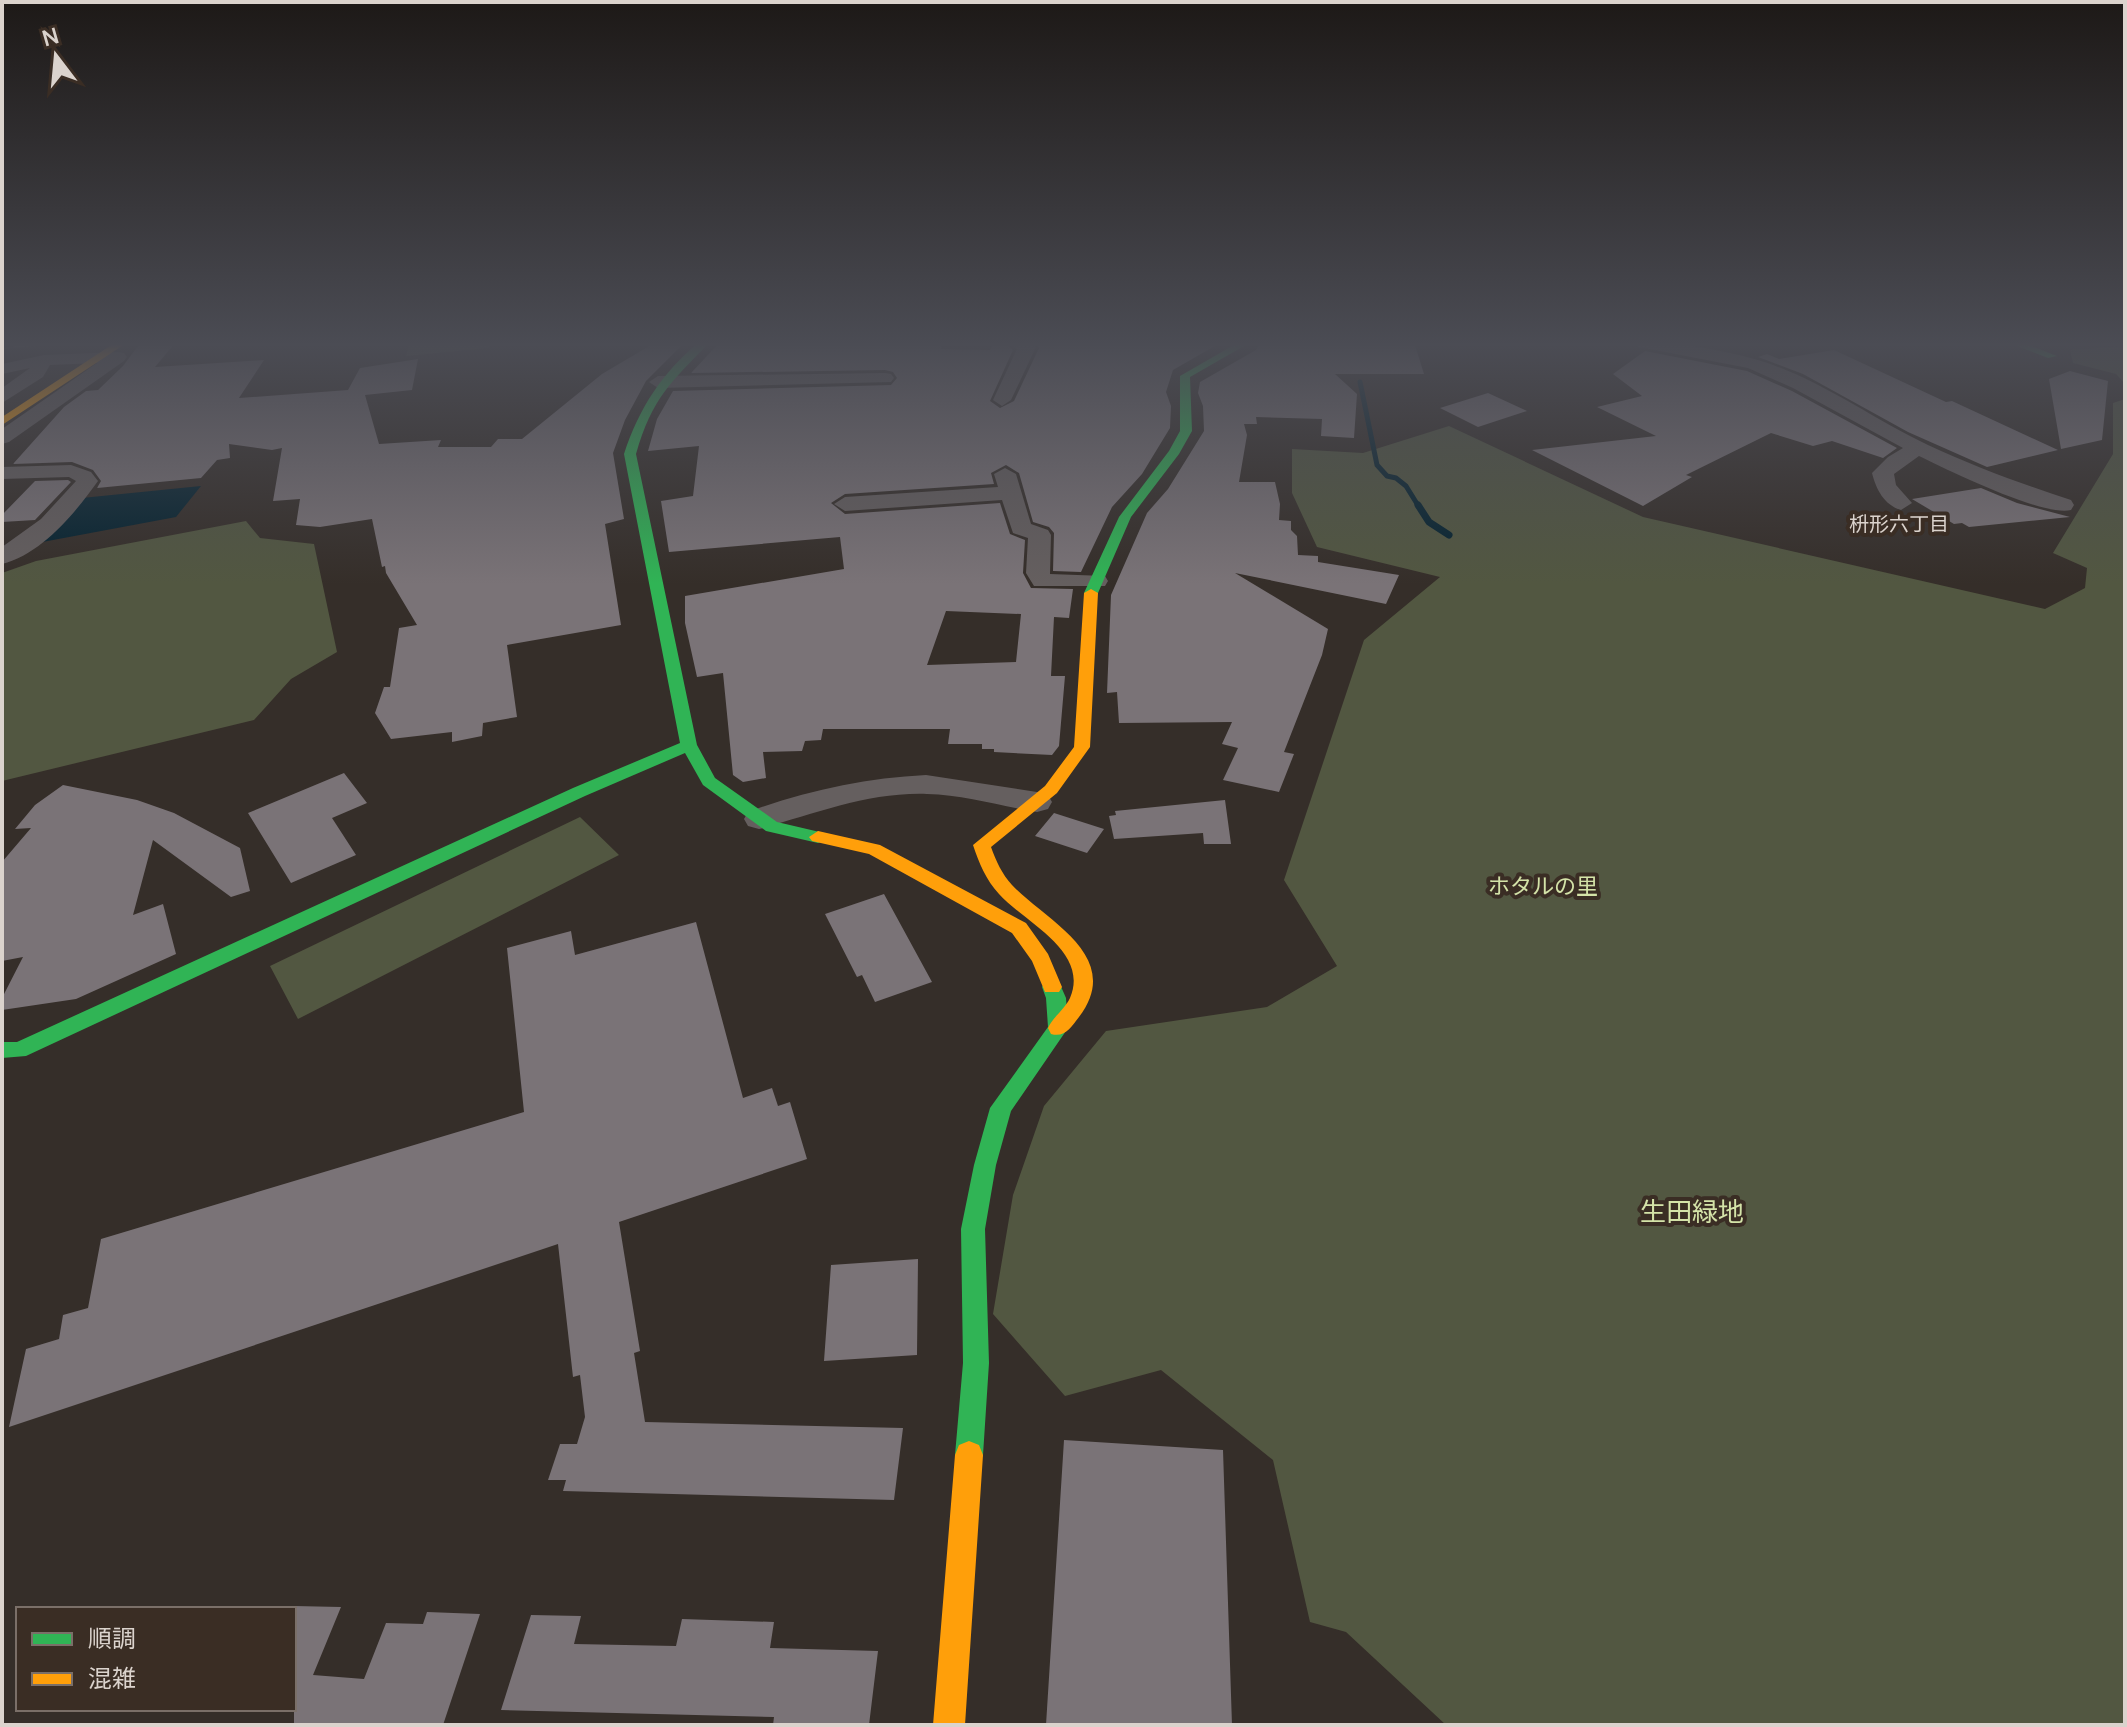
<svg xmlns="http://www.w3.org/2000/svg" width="2127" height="1727" viewBox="0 0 2127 1727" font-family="Manrope,'Noto Sans JP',sans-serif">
  <rect width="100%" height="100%" fill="#352e29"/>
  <!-- green -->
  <path fill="#525741" d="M 410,342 L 492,342 L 488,348 L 406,356 Z
    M 2125,346 L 2125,384 L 2116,374 L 2073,363 L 2070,350 Z
    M 2125,399 L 2125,1725 L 1446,1725 L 1346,1632 L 1310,1622 L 1273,1460 L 1161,1370 L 1065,1396 L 993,1314 L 1013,1195 L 1044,1106 L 1106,1031 L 1267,1007 L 1337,966 L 1284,880 L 1364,640 L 1440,577 L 1317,547 L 1292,493 L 1292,449 L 1363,453 L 1449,426 L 1643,517 L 2045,609 L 2085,588 L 2087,568 L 2053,553 L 2113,454 L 2113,403 Z
    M 246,521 L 260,538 L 314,544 L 337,652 L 291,679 L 254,720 L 2,781 L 2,573 L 36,561 Z
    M 580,817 L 619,855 L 298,1019 L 270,966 Z"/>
  <!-- water -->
  <path fill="#052330" d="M 201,486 L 176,517 L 37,543 L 82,498 Z"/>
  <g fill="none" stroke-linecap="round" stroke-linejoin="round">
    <!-- stream-far1 -->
    <path stroke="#052330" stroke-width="5" d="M 1360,382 L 1377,465 L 1387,476 L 1396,478 L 1406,486 L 1419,507"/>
    <!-- stream -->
    <path stroke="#052330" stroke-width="7" d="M 1418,505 L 1429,522 L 1449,535"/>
  </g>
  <!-- building -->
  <path fill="#7a7377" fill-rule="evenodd" d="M 141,342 L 176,342 L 155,367 L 264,360 L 239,398 L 348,390 L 360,368 L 418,359 L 412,390 L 365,395 L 379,444 L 441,440 L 438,447 L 491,447 L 498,439 L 522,439 L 602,374 L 656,342 L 685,342 L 646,381 L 625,420 L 613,453 L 624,519 L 605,524 L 621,625 L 507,645 L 517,717 L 483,723 L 482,736 L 452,742 L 452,732 L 391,739 L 375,713 L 384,687 L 390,687 L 399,628 L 417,625 L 386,573 L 385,566 L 382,567 L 372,519 L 320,527 L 296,525 L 300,499 L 273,501 L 282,448 L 272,450 L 229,444 L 230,458 L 217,460 L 201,478 L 97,488 L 101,481 L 93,470 L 72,462 L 13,464 L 64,407 L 86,391 L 98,390 L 123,366 Z
    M 720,342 L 942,342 L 941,349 L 990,350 L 994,342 L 1005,342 L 1013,350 L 990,401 L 1000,408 L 1014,401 L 1039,348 L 1035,342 L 1220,343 L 1173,370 L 1166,392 L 1171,406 L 1170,428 L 1142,474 L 1112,507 L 1081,572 L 1053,571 L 1054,533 L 1049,527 L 1033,522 L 1019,473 L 1006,465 L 991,473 L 994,484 L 845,494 L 831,503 L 845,514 L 1000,503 L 1010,534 L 1025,540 L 1023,573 L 1031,588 L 1073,589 L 1069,618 L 1054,617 L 1051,676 L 1065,676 L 1059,746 L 1052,755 L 994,752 L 994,749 L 982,749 L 982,744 L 948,744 L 950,729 L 823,729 L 821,740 L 805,741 L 802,751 L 763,752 L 766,778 L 743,782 L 733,775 L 723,673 L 697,677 L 685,623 L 685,596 L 844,569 L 840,537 L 669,552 L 661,501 L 693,496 L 699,446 L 648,451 L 657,419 L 673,391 L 891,385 L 897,378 L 893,372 L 885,370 L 691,373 ZM 946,611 L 1021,614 L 1016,662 L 927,665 Z
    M 1261,342 L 1412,344 L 1415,345 L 1424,374 L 1335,374 L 1357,394 L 1354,438 L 1321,436 L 1322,419 L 1256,417 L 1257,424 L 1244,424 L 1247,435 L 1239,482 L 1275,482 L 1280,504 L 1279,520 L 1291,521 L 1291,530 L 1297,536 L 1298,555 L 1318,556 L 1318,562 L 1399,575 L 1386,604 L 1235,573 L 1328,629 L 1322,655 L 1284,752 L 1294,754 L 1279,792 L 1223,780 L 1238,748 L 1222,744 L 1232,722 L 1119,723 L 1117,692 L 1107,693 L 1111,595 L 1147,513 L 1168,489 L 1204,431 L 1203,406 L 1198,393 L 1200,382 L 1256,350 Z
    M 1834,350 L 1946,402 L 1952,401 L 2058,450 L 1987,467 L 1908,432 L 1803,374 L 1758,357 L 1767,354 L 1779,359 Z
    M 1645,351 L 1747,371 L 1792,391 L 1897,448 L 1883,458 L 1832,441 L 1813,446 L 1771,433 L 1686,475 L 1692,477 L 1643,506 L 1532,450 L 1656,436 L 1597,407 L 1642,396 L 1613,374 Z
    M 2070,371 L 2108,381 L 2102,440 L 2061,449 L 2049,379 Z
    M 1488,393 L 1527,411 L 1478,427 L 1440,408 Z
    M 68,480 L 71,482 L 35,520 L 2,522 L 2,515 L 35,481 Z
    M 1981,488 L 2017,503 L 2070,517 L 1969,527 L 1962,523 L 1954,524 L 1912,499 Z
    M 344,773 L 367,803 L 332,818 L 356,855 L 291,883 L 248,813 Z
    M 63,785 L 137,800 L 174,813 L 240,848 L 250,891 L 231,897 L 153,840 L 133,915 L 163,904 L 176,954 L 76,999 L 2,1010 L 2,998 L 23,957 L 2,961 L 2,862 L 31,828 L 15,829 L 35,805 Z
    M 1225,800 L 1231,844 L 1204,844 L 1203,833 L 1114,839 L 1109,816 L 1116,815 L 1115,811 Z
    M 1054,813 L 1104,829 L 1087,853 L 1035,836 Z
    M 884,894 L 932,982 L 875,1002 L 862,975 L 857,977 L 825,914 Z
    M 696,922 L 743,1098 L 772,1088 L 778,1106 L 790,1102 L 807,1159 L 619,1222 L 640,1351 L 634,1353 L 645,1422 L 903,1428 L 894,1500 L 563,1491 L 566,1480 L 548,1480 L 560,1444 L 577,1444 L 585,1417 L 580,1375 L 573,1377 L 558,1244 L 9,1427 L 26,1349 L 59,1339 L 63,1315 L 88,1308 L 101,1239 L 524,1112 L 507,948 L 571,931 L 575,955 Z
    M 918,1259 L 917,1355 L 824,1361 L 831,1265 Z
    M 1064,1440 L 1223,1450 L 1232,1725 L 1046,1725 Z
    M 294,1606 L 341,1607 L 313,1675 L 364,1679 L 386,1623 L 423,1624 L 427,1612 L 480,1614 L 443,1725 L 294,1725 Z
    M 531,1615 L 581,1616 L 574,1644 L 676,1646 L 682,1619 L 774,1622 L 770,1648 L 878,1651 L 869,1725 L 773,1725 L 774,1717 L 501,1710 Z"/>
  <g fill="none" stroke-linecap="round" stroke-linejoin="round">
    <!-- street -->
    <path fill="#655f5f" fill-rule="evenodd" d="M 1008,342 L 1030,342 L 1036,347 L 1011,400 L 1002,406 L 993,400 L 1017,349 Z
      M 1630,342 C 1672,342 1717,348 1758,360 C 1818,378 1871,418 1928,445 C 1975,467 2022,484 2071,500 L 2074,505 L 2071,510 C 2043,517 1948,470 1919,456 L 1894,474 L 1896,485 L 1912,503 L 1901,510 C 1884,505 1876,489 1872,473 L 1888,457 L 1903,448 L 1793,388 L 1748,368 L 1639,347 Z
      M 118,352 L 124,353 L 127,357 L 124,361 L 9,442 L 2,444 L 2,429 L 97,363 L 50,365 L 43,377 L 2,403 L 2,388 L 30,368 L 2,374 L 2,364 L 44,355 Z
      M 885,373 L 891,374 L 894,378 L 891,382 L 658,388 L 649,382 L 658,376 Z
      M 71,465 L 91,472 L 98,481 C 75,513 42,554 2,564 L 2,547 L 41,519 L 76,481 L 69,477 L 2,479 L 2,467 Z
      M 1005,468 L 1016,474 L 1031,524 L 1048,530 L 1051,535 L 1050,574 L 1105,576 L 1108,581 L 1105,586 L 1034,586 L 1026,573 L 1028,538 L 1013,533 L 1002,500 L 845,511 L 834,504 L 845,497 L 998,487 L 994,474 Z
      M 926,775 L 1037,792 L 1048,795 L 1052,802 L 1048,809 L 1037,812 C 1001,806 964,795 927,794 C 868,792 815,814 759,829 L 748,826 L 744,819 L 748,812 C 805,791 865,778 926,775 Z"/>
    <!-- fast -->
    <path fill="#30b455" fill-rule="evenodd" d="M 699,342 L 710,342 C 671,382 652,398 636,454 L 697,745 L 715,778 L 777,822 L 824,833 L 827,837 L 824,841 L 818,843 L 766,831 L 703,785 L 685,753 L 585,796 L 26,1056 L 2,1058 L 2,1042 L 17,1042 L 573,788 L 680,743 L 624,454 C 639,408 662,373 699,342 Z
      M 1239,342 L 1251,342 L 1190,377 L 1192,431 L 1179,454 L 1131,517 L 1098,593 L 1091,597 L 1086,596 L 1084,593 L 1119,517 L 1169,451 L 1180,431 L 1180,376 Z
      M 2007,342 L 2021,342 L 2057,356 L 2048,358 Z
      M 1052,979 L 1059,982 L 1066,998 L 1068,1028 L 1011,1111 L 996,1165 L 985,1229 L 989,1363 L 983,1455 L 979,1465 L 969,1469 L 959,1465 L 955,1455 L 963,1363 L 961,1229 L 974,1165 L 990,1108 L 1048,1027 L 1046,998 L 1042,987 L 1045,982 Z"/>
    <!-- slow -->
    <path fill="#ff9f0a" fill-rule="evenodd" d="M 116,342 L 128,342 L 2,425 L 2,417 Z
      M 1091,589 L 1098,593 L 1090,747 L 1057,793 L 991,847 C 996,861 1002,874 1012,885 C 1046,921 1125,956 1079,1017 C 1071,1027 1065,1038 1051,1034 L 1048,1028 C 1053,1017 1065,1009 1070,998 C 1090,951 1024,922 999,894 C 986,880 979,863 973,845 L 1045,786 L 1074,747 L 1084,593 Z
      M 818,831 L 880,845 L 1026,923 L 1048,954 L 1062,987 L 1059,992 L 1045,992 L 1032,961 L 1012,933 L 869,854 L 812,841 L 809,837 Z
      M 969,1441 L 979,1445 L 983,1455 L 965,1725 L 933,1725 L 955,1455 L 959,1445 Z"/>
    <defs>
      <path id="rail" d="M 2,346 L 46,342"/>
    </defs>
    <!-- rail casing -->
    <use href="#rail" stroke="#6c6865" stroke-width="6"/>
    <!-- rail -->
    <use href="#rail" stroke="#3a2d24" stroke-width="4" stroke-dasharray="11" stroke-linecap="butt"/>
  </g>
  <!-- sky -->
  <linearGradient id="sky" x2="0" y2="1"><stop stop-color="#1d1917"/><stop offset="0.59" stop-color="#4b4c54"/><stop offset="1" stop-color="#4b4c54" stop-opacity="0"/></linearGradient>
  <rect width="2127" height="584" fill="url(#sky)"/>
  <g text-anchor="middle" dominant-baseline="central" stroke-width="8" stroke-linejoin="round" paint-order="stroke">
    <!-- far-neighbourhood labels -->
    <g font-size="20" fill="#dbd3cd" stroke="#3a2d24">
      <text x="1899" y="523">枡形六丁目</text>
    </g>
    <!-- park labels -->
    <g font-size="22" fill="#d4e3a8" stroke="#3a2d24">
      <text x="1543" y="886">ホタルの里</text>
    </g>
    <!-- near-park labels -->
    <g font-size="26" fill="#d4e3a8" stroke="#3a2d24">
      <text x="1692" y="1211">生田緑地</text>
    </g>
  </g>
  <!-- border -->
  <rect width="2127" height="1727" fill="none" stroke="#dbd3cd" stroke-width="8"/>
  <!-- legend -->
  <rect x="16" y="1607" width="280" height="104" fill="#3a2d24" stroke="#7a6f68" stroke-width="2"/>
  <rect x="32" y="1633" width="40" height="12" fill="#30b455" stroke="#7a6f68" stroke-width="2"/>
  <text x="88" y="1647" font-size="24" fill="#dbd3cd">順調</text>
  <rect x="32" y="1673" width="40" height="12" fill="#ff9f0a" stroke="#7a6f68" stroke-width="2"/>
  <text x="88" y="1687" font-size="24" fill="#dbd3cd">混雑</text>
  <!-- north arrow -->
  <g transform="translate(56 56) rotate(344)" stroke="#3a2d24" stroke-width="6" paint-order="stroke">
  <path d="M0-6L14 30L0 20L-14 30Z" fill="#dbd3cd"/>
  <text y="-12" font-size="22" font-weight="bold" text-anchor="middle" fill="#dbd3cd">N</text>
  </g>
</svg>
